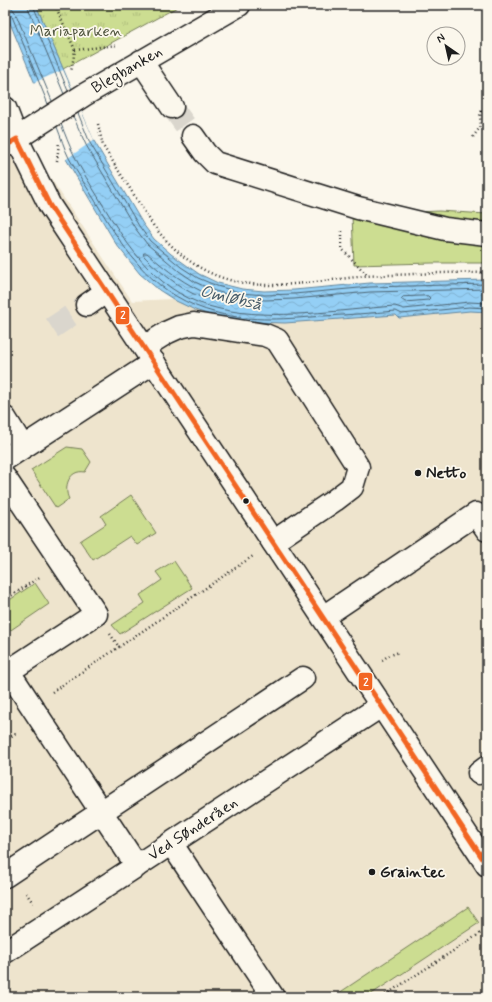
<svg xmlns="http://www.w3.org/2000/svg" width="492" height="1002" viewBox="0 0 492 1002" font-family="Mynerve,sans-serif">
  <defs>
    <pattern id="park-tufts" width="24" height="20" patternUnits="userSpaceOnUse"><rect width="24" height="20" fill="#ccdd91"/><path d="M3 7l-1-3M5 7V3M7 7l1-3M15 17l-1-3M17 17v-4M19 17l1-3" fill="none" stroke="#afbd7c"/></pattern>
    <pattern id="water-waves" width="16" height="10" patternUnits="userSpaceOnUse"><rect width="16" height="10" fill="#94cff5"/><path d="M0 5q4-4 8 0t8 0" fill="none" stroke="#7fb1d1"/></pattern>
  </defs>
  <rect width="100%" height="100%" fill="#fbf7ec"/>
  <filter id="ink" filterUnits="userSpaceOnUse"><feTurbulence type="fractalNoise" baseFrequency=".025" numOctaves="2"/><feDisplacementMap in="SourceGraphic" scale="8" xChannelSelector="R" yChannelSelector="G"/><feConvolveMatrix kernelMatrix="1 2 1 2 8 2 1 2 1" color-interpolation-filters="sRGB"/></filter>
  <g filter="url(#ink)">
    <!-- built -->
    <path fill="#eee4cd" d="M 5,156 L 36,156 L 132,301 L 334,291 L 487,286 L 487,997 L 5,997 Z"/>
    <!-- grass -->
    <path fill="#ccdd91" stroke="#747c56" d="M 439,211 L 487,214 L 487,263 L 432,263 L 354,265 L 352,215 Z
      M 67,447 L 82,449 L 91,462 L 85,472 C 69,469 63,487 69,499 L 56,508 L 31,470 Z
      M 131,495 L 156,533 L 137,545 L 130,536 L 93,560 L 80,541 L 106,524 L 101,516 Z
      M 174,561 L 192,588 L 120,634 L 112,625 L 145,603 L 140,595 L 162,580 L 156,572 Z
      M 35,583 L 49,604 L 5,634 L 5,603 Z
      M 468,907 L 479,923 L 367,997 L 333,997 Z"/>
    <!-- park -->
    <path fill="url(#park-tufts)" stroke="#747c56" d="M 36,5 L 181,5 L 63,69 Z"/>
    <!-- water -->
    <path fill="url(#water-waves)" stroke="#64879e" d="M 5,5 L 36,5 L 94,141 L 143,224 L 154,239 L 171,254 L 199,274 L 218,283 L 242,289 L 264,291 L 294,290 L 370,283 L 487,280 L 487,312 L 470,311 L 399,318 L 396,315 L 285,323 L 250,322 L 217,317 L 195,310 L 176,301 L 159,290 L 140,274 L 116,244 L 66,159 L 5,11 Z"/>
    <!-- pier -->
    <path fill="#fbf7ec" d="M 63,70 L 94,140 L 65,160 L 33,83 Z"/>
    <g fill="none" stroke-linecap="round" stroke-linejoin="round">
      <!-- shore -->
      <path stroke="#4c6473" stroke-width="1" d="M 28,5 L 29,10 L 64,94
        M 33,5 L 68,91
        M 5,6 L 11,7 L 15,12 L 52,101
        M 5,11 L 8,11 L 11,14 L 48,104
        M 78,113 L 90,143 L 139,226 L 150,241 L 181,267 L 198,278 L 217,286 L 242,293 L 264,295 L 294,294 L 370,287 L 487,284
        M 73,116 L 86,145 L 135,228 L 147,244 L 179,271 L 195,282 L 215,291 L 241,298 L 265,300 L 294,299 L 370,292 L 487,289
        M 61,124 C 65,134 69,145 74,155 C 81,170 91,185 100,200 C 129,249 159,296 220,309 C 275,321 339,310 395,306 L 404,309 L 469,302 L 487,303
        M 57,127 C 61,137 64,148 69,158 C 77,173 87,187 96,202 C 126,254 155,297 217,313 C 252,322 288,319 323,316 C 347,315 371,313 396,311 L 402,314 L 469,307 L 487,308
        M 144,253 L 147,253 C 168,271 184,284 210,295 L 210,298 C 194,301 155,268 144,256 Z
        M 428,296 L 430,298 L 428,300 L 405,302 L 401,299 L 403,297 Z"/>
      <!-- minor-tunnel -->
      <path stroke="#dad6cd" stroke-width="22" stroke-dasharray="22 11" stroke-linecap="butt" d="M 172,107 L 193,136
        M 52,328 L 87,305"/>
      <defs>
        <path id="minor" d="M 141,61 L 172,107
          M 193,136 L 205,153 L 215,163 L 358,208 L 445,229 L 487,234
          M 5,146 L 84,95 L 239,5
          M 87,305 L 107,291
          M 144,347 L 168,332 L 179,327 L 194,324 L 265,335 L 277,340 L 358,467 L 352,487 L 335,500 L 273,542
          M 5,418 L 23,447
          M 5,459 L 154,362
          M 5,478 L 96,614 L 9,671
          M 323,617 L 476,514 L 487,530
          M 5,666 L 137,866
          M 479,773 L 487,767
          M 171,843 L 273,997
          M 5,876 L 303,678
          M 5,952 L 381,706"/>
        <path id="major" d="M 5,108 L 17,139 L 50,206 L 487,865"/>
      </defs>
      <!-- minor casing -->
      <use href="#minor" stroke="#1c1c1c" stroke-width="25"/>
      <!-- major casing -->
      <use href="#major" stroke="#1c1c1c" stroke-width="25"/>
      <!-- path -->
      <path stroke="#1c1c1c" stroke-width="2.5" stroke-dasharray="1 3" stroke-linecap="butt" d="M 55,5 L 75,50 L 71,72
        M 75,50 L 117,45
        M 98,124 L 103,146 L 153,225 C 216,305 279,285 366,276 C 382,275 398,275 414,274 C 439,273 463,272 487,273
        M 473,137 L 481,126 L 480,116 L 482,110 L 487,106
        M 57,161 L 59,142
        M 342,231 L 342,249 L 368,276
        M 5,600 L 41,576
        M 110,634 L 119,647 L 253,556
        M 382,660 L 388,656 L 399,652
        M 52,692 L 119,647
        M 5,741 L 17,732
        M 26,893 L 33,903
        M 382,997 L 487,929"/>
      <!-- minor -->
      <use href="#minor" stroke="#fbf7ec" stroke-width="22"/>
      <!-- major -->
      <use href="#major" stroke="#fbf7ec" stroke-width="22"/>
      <defs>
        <path id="bus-1" d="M 5,146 L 17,139 L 50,206 L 487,865"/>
      </defs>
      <!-- bus-1 casing -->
      <use href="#bus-1" stroke="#fbf7ec" stroke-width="8"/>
      <!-- bus-1 -->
      <use href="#bus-1" stroke="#f26522" stroke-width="5"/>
    </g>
  </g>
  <!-- markers -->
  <g fill="#1c1c1c" stroke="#fbf7ec" stroke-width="1.5">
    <circle cx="418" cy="473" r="4"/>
    <circle cx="246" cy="501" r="3.5"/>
    <circle cx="372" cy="872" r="4"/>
  </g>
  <g text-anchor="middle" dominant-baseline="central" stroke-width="3.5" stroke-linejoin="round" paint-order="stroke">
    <!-- park labels -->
    <g font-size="16" fill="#51563f" stroke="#fbf7ec">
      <text x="76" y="31">Mariaparken</text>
    </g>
    <!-- street labels -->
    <g font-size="16" fill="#1c1c1c" stroke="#fbf7ec">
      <text transform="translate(127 70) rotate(-30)">Blegbanken</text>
      <text transform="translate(193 829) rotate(-33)">Ved Sønderåen</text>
    </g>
    <!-- poi labels -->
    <g font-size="16" font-weight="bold" fill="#1c1c1c" stroke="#fbf7ec" text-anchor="start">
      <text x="426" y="473">Netto</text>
      <text x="380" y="872">Graintec</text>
    </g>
    <!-- water labels -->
    <g font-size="17" font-style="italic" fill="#465b68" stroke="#fbf7ec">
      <text transform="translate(231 298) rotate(13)">Omløbså</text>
    </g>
  </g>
  <g stroke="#fbf7ec" stroke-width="1.5">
    <rect x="115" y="306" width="15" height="19" rx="4" fill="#f26522"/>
    <rect x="358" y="672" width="15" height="19" rx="4" fill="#f26522"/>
  </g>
  <g font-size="11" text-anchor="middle" font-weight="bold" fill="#fff">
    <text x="123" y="319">2</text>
    <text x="366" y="686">2</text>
  </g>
  <!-- margin -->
  <rect width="492" height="1002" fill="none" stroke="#fbf7ec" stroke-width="20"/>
  <rect x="10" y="10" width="472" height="982" fill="none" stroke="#1c1c1c" stroke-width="1.5" filter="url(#ink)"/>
  <!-- north arrow -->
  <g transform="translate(446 46) rotate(326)"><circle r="19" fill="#fbf7ec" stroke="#a29f99"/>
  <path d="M0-3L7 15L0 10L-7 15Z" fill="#1c1c1c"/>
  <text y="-6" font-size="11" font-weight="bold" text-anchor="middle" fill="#1c1c1c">N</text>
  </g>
</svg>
